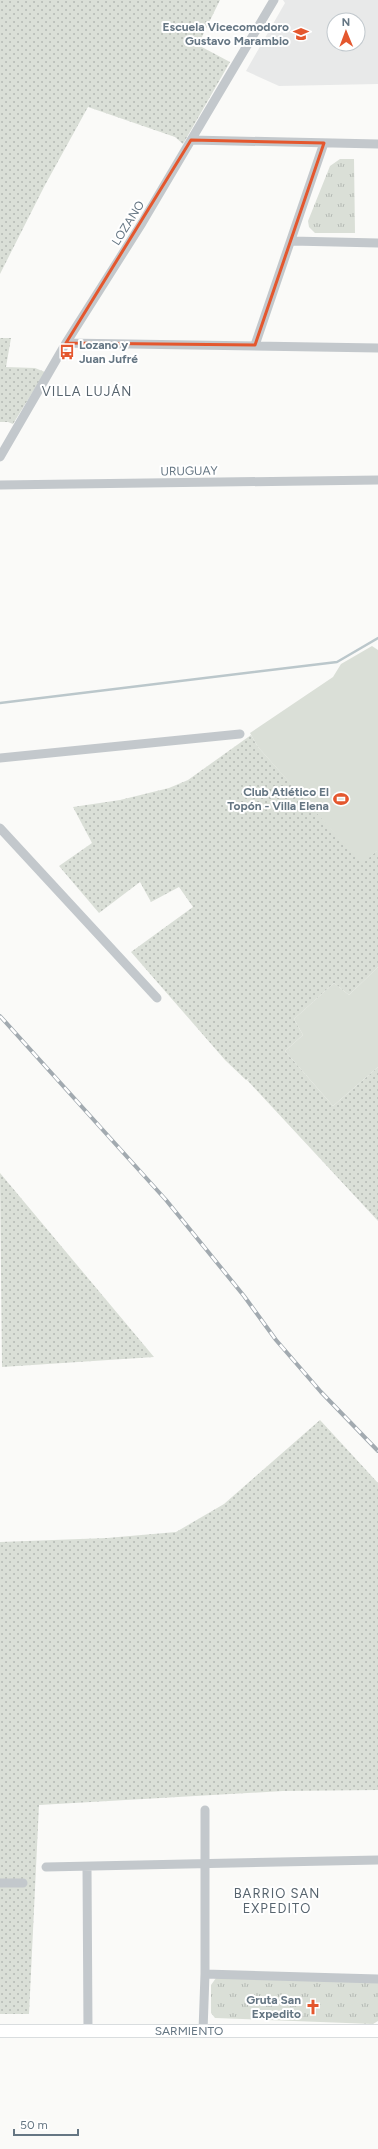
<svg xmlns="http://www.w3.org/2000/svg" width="378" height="2149" viewBox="0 0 378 2149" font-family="Figtree,sans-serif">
  <defs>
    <pattern id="grass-dots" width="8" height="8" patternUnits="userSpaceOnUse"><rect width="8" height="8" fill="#dadfd7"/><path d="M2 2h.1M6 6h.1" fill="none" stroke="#b4b9b4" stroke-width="1.8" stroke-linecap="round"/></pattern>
    <pattern id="park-tufts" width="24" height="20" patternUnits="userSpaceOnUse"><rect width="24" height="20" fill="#dadfd7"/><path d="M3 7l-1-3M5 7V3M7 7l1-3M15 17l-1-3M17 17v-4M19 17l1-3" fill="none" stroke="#b4b9b4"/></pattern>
  </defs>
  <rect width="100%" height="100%" fill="#fafaf8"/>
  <!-- built -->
  <path fill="#e8e9e9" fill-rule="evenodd" d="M 283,0 L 378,0 L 378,84 L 279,86 L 246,71 L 285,3 ZM 334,20 L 358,20 L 358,44 L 334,44 Z"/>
  <!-- grass -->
  <path fill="url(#grass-dots)" d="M 0,0 L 220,0 L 198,45 L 230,62 L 183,144 L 175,137 L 88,107 L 45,185 L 0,274 Z
    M 0,338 L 11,338 L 6,367 L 35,368 L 45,372 L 13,424 L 8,422 L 0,422 Z
    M 251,735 L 258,747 L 362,863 L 378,850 L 378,967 L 349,995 L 334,983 L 294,1019 L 303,1035 L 285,1051 L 333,1106 L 378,1067 L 378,1221 L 247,1080 L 251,1077 L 246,1080 L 225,1060 L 131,952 L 193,907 L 179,887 L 151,902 L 140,882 L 99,913 L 59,866 L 92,843 L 73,807 L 120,800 L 169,788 L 188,780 Z
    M 0,1173 L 154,1357 L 2,1367 Z
    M 320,1420 L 378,1483 L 378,1790 L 283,1791 L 39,1805 L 29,2014 L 0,2014 L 0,1542 L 107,1538 L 176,1532 L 224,1504 Z"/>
  <!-- park -->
  <path fill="url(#park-tufts)" d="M 340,159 L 354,159 L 355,233 L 315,233 L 309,227 L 308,221 L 330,166 Z
    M 216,1978 L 378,1982 L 378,2021 L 373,2024 L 215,2018 L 211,2013 L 211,1985 Z"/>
  <!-- pitch -->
  <path fill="#dadfd7" d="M 372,646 L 378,650 L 378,850 L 362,864 L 258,747 L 250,733 L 333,677 L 341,664 Z
    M 378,967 L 378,1067 L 333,1106 L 285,1051 L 303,1035 L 294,1019 L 334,983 L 349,995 Z"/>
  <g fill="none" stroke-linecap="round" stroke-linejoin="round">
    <!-- stream -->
    <path stroke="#bbc7cb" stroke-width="2.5" d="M 0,703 L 337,662 L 378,638"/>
    <defs>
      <path id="secondary" d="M 0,2031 L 378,2031"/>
    </defs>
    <!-- secondary casing -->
    <use href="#secondary" stroke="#b3babf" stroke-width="14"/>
    <!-- minor -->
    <path stroke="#c3c8cc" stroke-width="9" d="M 191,140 L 378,144
      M 292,241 L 378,243
      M 66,343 L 378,348
      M 255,345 L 324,143
      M 0,457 L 66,343 L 142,223 L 274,0
      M 0,485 L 378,480
      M 0,758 L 240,734
      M 0,828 L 157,998
      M 46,1867 L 378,1860
      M 87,1867 L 88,2031
      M 0,1883 L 23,1883
      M 205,1974 L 378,1979
      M 203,2031 L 205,1974 L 205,1810"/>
    <!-- secondary -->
    <use href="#secondary" stroke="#fff" stroke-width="13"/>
    <defs>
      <path id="rail" d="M 0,1016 L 166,1200 L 244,1296 L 276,1340 L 321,1392 L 378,1451"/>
    </defs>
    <!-- rail casing -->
    <use href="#rail" stroke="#a2aab0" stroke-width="4"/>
    <!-- rail -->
    <use href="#rail" stroke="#fff" stroke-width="2.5" stroke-dasharray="8" stroke-linecap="butt"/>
  </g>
  <!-- marked area -->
  <path fill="none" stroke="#e4572e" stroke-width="3" stroke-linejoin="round" d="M 191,140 L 324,143 L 255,345 L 66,343 Z"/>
  <!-- icons -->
  <defs>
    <symbol id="school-bare" viewBox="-9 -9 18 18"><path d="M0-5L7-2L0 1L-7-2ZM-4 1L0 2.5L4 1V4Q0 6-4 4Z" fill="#e4572e" stroke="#fff" stroke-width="2.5" paint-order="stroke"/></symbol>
    <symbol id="bus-bare" viewBox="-9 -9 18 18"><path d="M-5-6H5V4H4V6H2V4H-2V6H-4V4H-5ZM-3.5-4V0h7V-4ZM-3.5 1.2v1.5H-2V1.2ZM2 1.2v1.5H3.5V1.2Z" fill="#e4572e" stroke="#fff" stroke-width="2.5" paint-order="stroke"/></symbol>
    <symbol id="stadium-bare" viewBox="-9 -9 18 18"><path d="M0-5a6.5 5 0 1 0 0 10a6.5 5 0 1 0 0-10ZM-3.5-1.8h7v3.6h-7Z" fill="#e4572e" stroke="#fff" stroke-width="2.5" paint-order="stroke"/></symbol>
    <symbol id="church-bare" viewBox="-9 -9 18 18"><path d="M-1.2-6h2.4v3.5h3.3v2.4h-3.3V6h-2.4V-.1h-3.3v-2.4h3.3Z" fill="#e4572e" stroke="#fff" stroke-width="2.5" paint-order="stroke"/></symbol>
  </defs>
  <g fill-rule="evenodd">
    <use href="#school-bare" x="290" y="23" width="22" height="22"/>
    <use href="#bus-bare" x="56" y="341" width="22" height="22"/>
    <use href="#stadium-bare" x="330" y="788" width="22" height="22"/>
    <use href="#church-bare" x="302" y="1996" width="22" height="22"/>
  </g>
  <g text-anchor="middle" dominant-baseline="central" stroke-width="4" stroke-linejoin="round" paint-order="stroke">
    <!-- poi labels -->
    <g font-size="12" font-weight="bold" fill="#657683" stroke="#fff" text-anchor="end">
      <text x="289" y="27">Escuela Vicecomodoro<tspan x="289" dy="14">Gustavo Marambio</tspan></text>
      <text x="79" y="345" text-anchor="start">Lozano y<tspan x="79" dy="14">Juan Jufré</tspan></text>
      <text x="329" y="792">Club Atlético El<tspan x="329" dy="14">Topón - Villa Elena</tspan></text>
      <text x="301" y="2000">Gruta San<tspan x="301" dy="14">Expedito</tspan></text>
    </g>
    <!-- street labels -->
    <g font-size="12" fill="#657683" stroke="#fff">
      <text transform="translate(128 223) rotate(-58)">LOZANO</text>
      <text transform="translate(189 471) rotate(-1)">URUGUAY</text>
      <text x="189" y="2031">SARMIENTO</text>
    </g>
    <!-- neighbourhood labels -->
    <g font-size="13" letter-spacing="1" fill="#57646e" stroke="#fff">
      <text x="87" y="391">VILLA LUJÁN</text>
      <text x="277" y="1893">BARRIO SAN<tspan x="277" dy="15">EXPEDITO</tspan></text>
    </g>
  </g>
  <!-- north arrow -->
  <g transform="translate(346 32) rotate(359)"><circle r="19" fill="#ffffff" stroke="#c1c8cd"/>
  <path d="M0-3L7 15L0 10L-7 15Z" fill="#e4572e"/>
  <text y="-6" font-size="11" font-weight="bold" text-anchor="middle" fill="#657683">N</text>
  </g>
  <!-- scale -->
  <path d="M14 2129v6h64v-6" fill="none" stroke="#657683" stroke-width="2"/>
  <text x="20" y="2129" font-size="12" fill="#657683" stroke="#ffffff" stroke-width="3" paint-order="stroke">50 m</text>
</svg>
